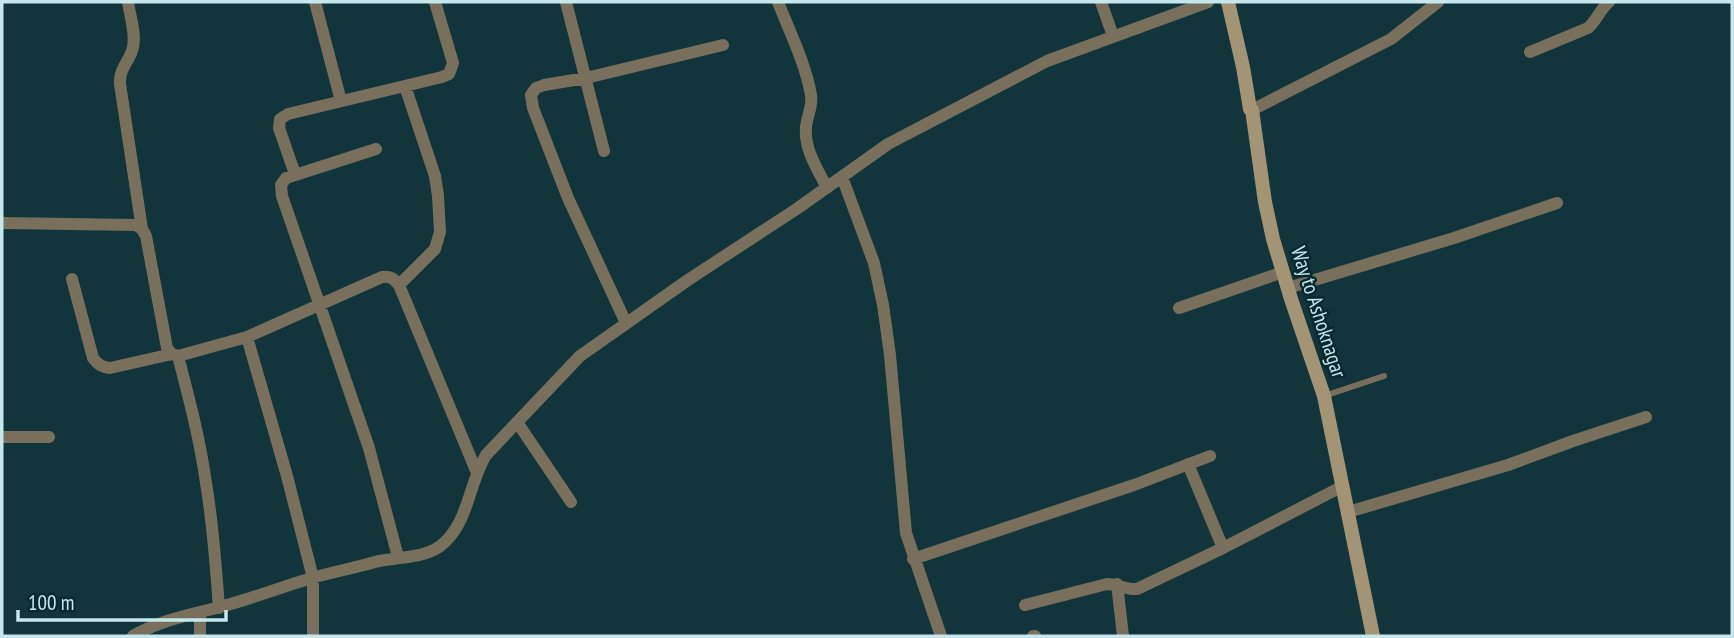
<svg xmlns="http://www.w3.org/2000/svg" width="1734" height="638" viewBox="0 0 1734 638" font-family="'PT Sans Narrow',sans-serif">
  <rect width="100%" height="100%" fill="#11353a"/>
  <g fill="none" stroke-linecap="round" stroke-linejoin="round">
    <!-- lane -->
    <path stroke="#78705c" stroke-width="6" d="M 1324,396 L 1384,376"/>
    <!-- street -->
    <path stroke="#78705c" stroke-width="12" d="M 128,2 C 130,16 136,33 133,47 C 130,62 119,67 120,84 L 142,229
      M 315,2 L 341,101
      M 566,2 L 604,151
      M 778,2 C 789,30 806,65 811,95 C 813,106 807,116 806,127 C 804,149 817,168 827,188
      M 1101,2 L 1113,36
      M 1530,52 L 1588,28 C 1597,20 1600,9 1609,2
      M 1252,110 L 1391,39 L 1438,2
      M 376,149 L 286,178 L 281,185 L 282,196 L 369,448 L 398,557
      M 295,174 L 279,128 L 280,119 L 288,114 L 442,77 L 449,74 L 453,63 L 435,2
      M 842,177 L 874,263 L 883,305 L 890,355 L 906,533 L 941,636
      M 2,223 L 136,225 L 142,229 L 146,236 L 167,348 L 172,354 L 178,356 L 247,337 L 382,277 C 391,276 394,279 399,285 L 477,473
      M 72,279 L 93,358 C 98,365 102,367 110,368 L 172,354
      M 399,285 L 435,249 L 440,232 L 438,196 L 435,176 L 405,86
      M 1288,288 L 1454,238 L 1557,203
      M 1179,308 L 1283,272
      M 626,323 L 568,198 L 533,108 L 531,95 L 536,88 L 544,85 L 586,78 L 723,45
      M 247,337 L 287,476 L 313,578 L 313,636
      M 178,356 C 189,398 200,440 206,483 C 213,524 216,566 219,608
      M 517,422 L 571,502
      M 2,437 L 49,437
      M 1188,464 L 1223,548
      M 1348,512 L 1508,465 L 1573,441 L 1646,417
      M 913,559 L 1134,485 L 1210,456
      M 1117,584 L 1123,636
      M 1025,605 L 1107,584 C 1118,584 1127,590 1137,589 L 1223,548 L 1343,486
      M 200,612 L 200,636
      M 133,636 C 160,620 190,615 220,607 C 251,599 281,587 312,578 C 333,572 354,568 375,562 C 398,556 427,560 445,542 C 469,519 469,483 486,455 L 580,356 L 688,280 L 798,208 L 888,144 L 1047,61 L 1208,2
      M 1033,636 L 1035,636"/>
    <!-- secondary -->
    <path stroke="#a29474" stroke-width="14" d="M 1228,2 L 1243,67 L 1250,109 L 1252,110 L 1265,202 L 1273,239 L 1291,299 L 1324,396 L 1373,636"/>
  </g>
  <g text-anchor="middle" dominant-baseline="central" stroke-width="5" stroke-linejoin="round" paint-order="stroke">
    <!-- street labels -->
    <g font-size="21" fill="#c6e7ec" stroke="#052b30">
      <text transform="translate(1319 312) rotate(72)">Way to Ashoknagar</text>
    </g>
  </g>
  <!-- border -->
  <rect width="1734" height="638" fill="none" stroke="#c6e7ec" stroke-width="7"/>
  <!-- scale -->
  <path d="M18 610v10h208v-10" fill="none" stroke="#c6e7ec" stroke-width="3.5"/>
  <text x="28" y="610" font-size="21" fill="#c6e7ec" stroke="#052b30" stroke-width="5" paint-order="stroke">100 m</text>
</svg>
